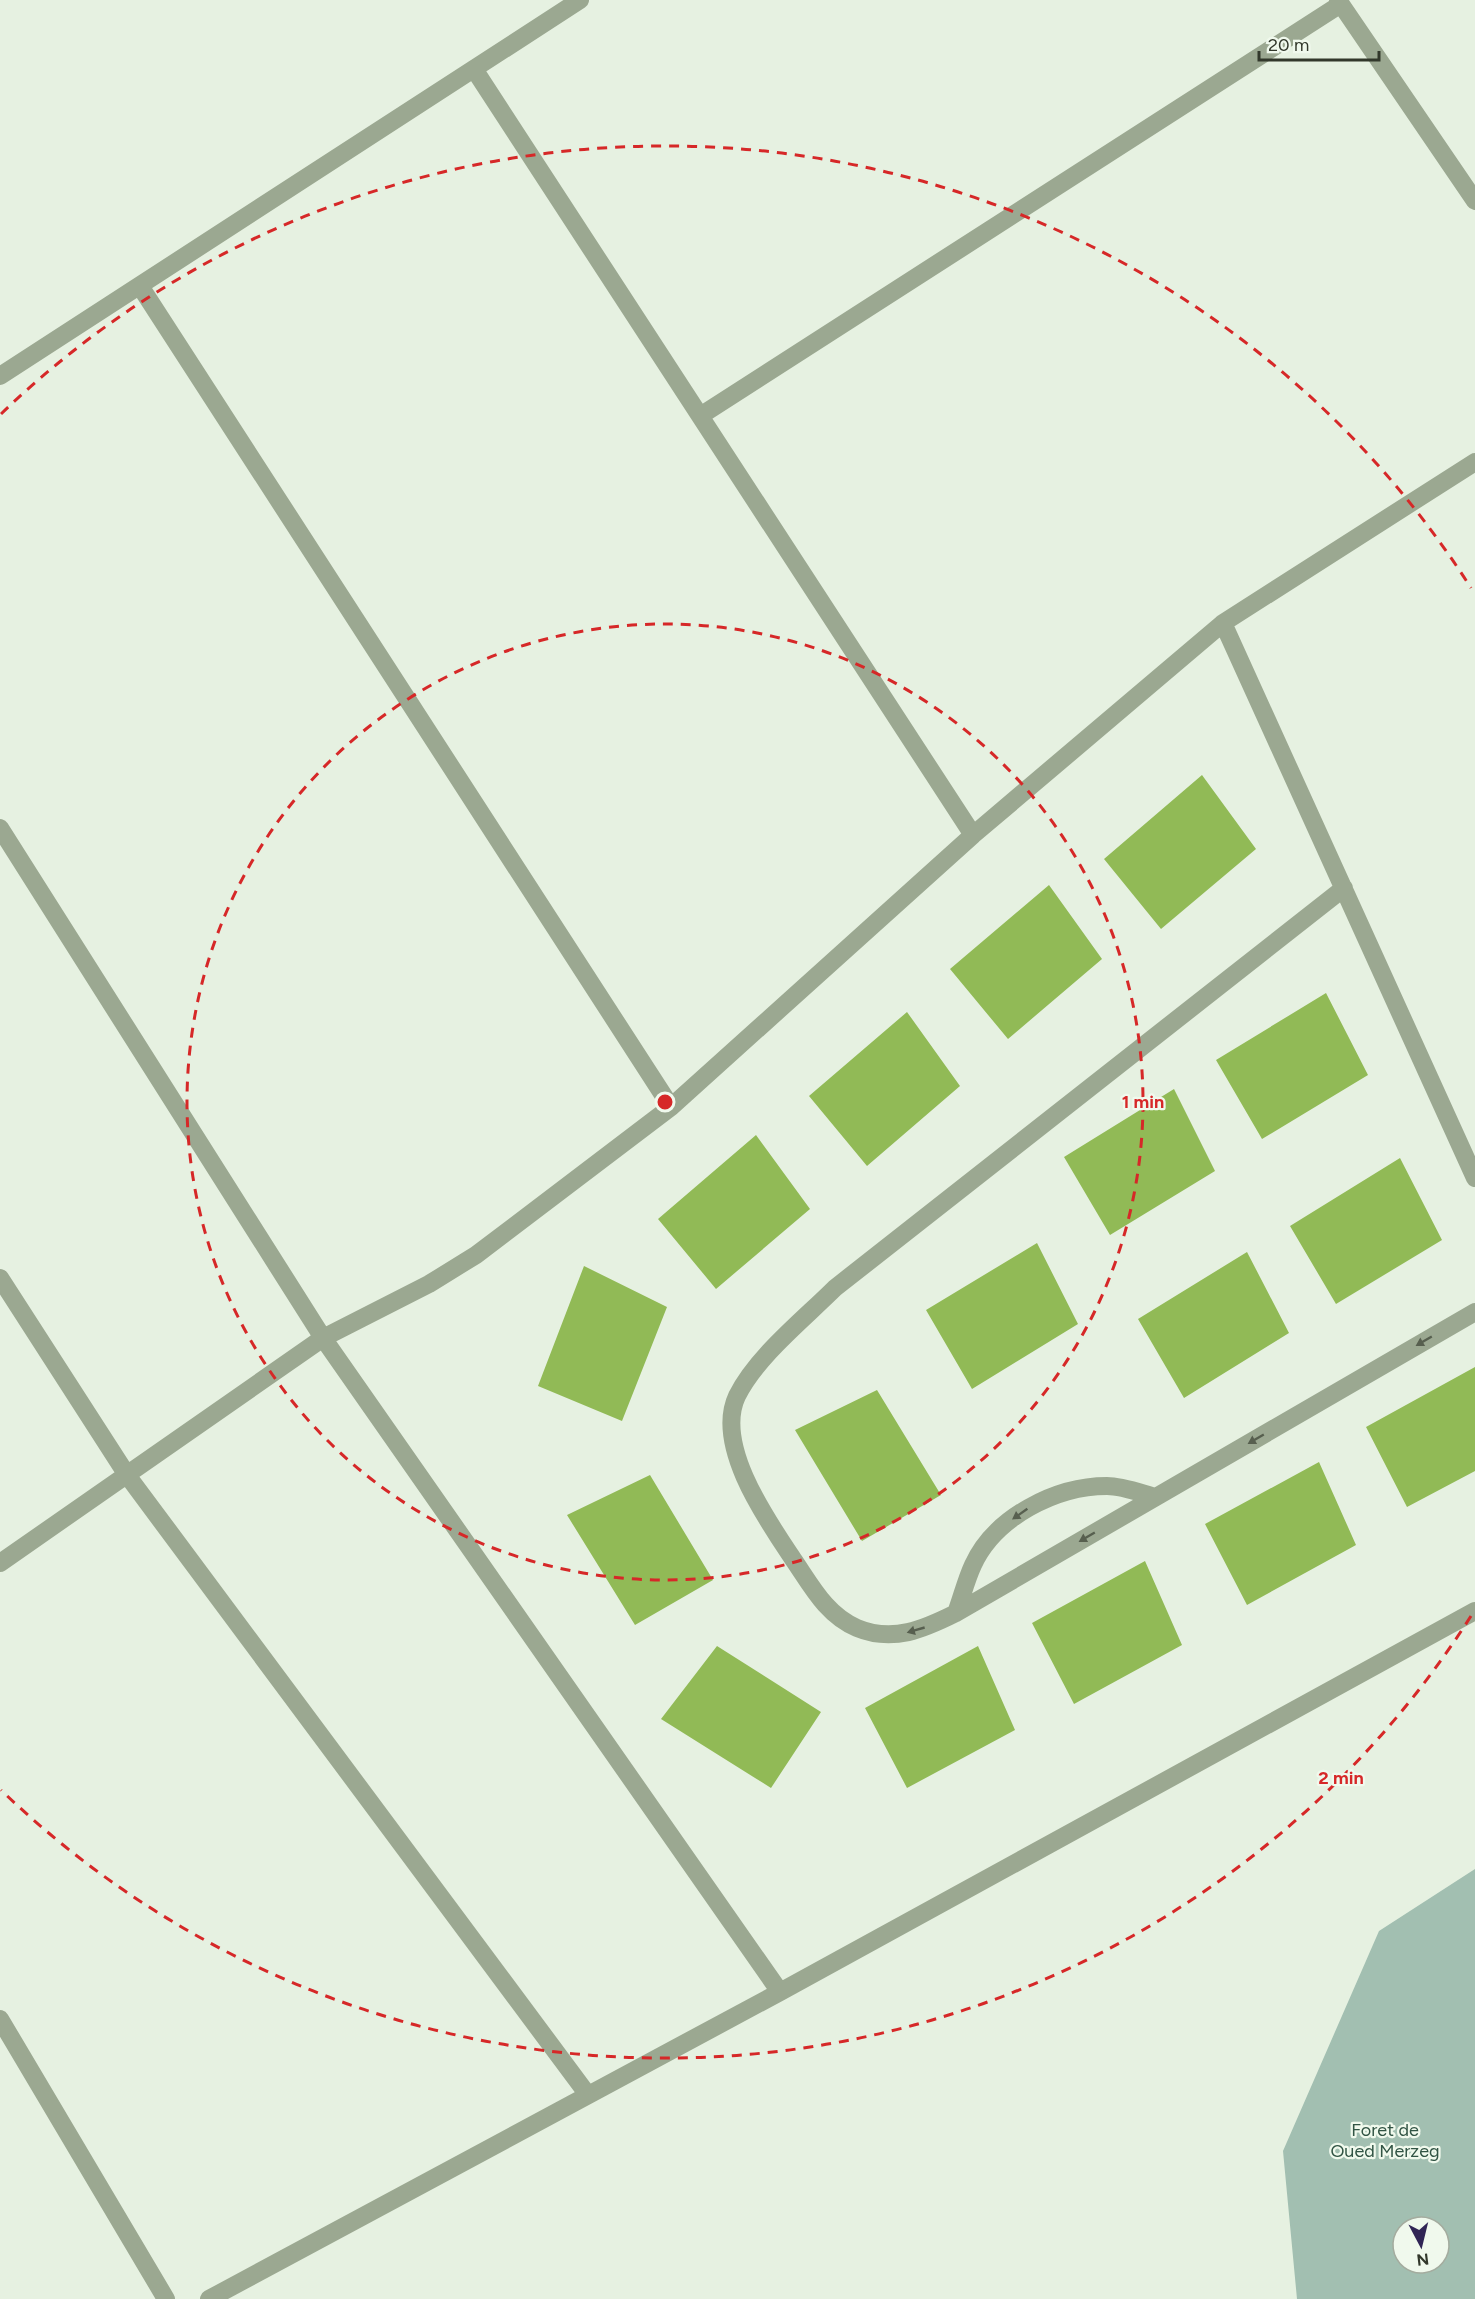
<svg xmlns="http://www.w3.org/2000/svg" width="1475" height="2299" viewBox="0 0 1475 2299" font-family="Figtree,sans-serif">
  <rect width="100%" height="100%" fill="#e6f1e1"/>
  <!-- green -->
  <path fill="#a2bfb1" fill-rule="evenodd" d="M 1475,1869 L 1475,2299 L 1297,2299 L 1283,2151 L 1379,1931 ZM 1403,2227 L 1439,2227 L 1439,2263 L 1403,2263 Z"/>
  <!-- building -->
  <path fill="#91ba56" d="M 1202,775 L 1256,849 L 1161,929 L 1104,859 Z
    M 1049,885 L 1102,959 L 1008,1039 L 950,969 Z
    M 1326,993 L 1368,1075 L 1262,1139 L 1216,1060 Z
    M 907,1012 L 960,1086 L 867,1166 L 809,1096 Z
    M 1174,1089 L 1215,1171 L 1110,1235 L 1064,1157 Z
    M 756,1135 L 810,1209 L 716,1289 L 658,1219 Z
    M 1400,1158 L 1442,1240 L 1336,1304 L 1290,1226 Z
    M 1037,1243 L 1078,1324 L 972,1389 L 926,1310 Z
    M 1247,1252 L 1289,1333 L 1184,1398 L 1138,1319 Z
    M 584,1266 L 667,1307 L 622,1421 L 538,1386 Z
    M 1475,1367 L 1475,1471 L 1407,1507 L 1366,1427 Z
    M 877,1390 L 941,1495 L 862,1541 L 795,1430 Z
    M 1319,1462 L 1356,1545 L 1247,1605 L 1205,1524 Z
    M 650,1475 L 713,1580 L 635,1625 L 567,1515 Z
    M 1145,1561 L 1182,1645 L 1074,1704 L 1032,1623 Z
    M 717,1646 L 821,1712 L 771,1788 L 661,1719 Z
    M 978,1646 L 1015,1730 L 907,1788 L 865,1708 Z"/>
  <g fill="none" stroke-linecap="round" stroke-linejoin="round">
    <!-- minor -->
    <path stroke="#9ba891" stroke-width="18" d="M 1338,0 L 1475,201
      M 474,69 L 973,835
      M 140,286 L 671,1107
      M 0,376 L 580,0
      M 700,416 L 1341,4
      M 1223,623 L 1475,1178
      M 0,828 L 323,1338 L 780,1992
      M 1344,888 L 835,1288 C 804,1319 757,1356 737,1396 C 714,1445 767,1520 793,1559 C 811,1585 826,1615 857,1628 C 893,1643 924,1629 956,1613 L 1475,1312
      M 0,1278 L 127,1475 L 588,2095
      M 0,1563 L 323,1338 L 429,1284 L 476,1255 L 671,1107 L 973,835 L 1223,623 L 1475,462
      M 956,1613 C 962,1597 966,1580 973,1565 C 995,1517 1056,1486 1107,1486 C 1122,1486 1141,1493 1156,1497
      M 0,2019 L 166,2299
      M 209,2299 L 780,1992 L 1475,1611"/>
  </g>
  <!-- one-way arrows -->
  <defs><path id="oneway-solid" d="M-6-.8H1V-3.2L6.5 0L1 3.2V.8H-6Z" transform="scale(1.5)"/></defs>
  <g fill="#575f4f">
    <use href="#oneway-solid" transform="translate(1424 1341) rotate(150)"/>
    <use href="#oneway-solid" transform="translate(1256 1439) rotate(150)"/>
    <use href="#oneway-solid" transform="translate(1020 1514) rotate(145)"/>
    <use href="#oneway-solid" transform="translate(1087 1537) rotate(150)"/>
    <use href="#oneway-solid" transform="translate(916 1630) rotate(164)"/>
  </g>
  <!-- distance rings -->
  <g fill="none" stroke="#d62828" stroke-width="3" stroke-dasharray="10 8">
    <circle cx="665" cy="1102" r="478"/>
    <path d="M1471 1616A956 956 0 0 1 1 1790M1 414A956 956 0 0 1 1471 588"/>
  </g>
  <g text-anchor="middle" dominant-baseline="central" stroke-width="4.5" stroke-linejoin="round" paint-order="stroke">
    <!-- park labels -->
    <g font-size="18" fill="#315444" stroke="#f0f9ed">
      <text x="1385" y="2130">Foret de<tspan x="1385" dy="21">Oued Merzeg</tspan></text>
    </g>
  </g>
  <circle cx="665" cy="1102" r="9" fill="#d62828" stroke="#f0f9ed" stroke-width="3"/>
  <g font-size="18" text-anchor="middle" font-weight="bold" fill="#d62828" stroke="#f0f9ed" stroke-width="4.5" stroke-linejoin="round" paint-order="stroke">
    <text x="1143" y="1108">1 min</text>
    <text x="1341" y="1784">2 min</text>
  </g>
  <!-- north arrow -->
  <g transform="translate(1421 2245) rotate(173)"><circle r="28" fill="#f0f9ed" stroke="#a4ac9f" stroke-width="1.5"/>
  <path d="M0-4.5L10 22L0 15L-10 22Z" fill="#302555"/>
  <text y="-9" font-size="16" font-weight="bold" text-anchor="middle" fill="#32382b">N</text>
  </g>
  <!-- scale -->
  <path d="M1259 51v9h120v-9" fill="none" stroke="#32382b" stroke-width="3"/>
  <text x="1268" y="51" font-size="18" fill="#32382b" stroke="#f0f9ed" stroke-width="4.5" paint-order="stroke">20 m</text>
</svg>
